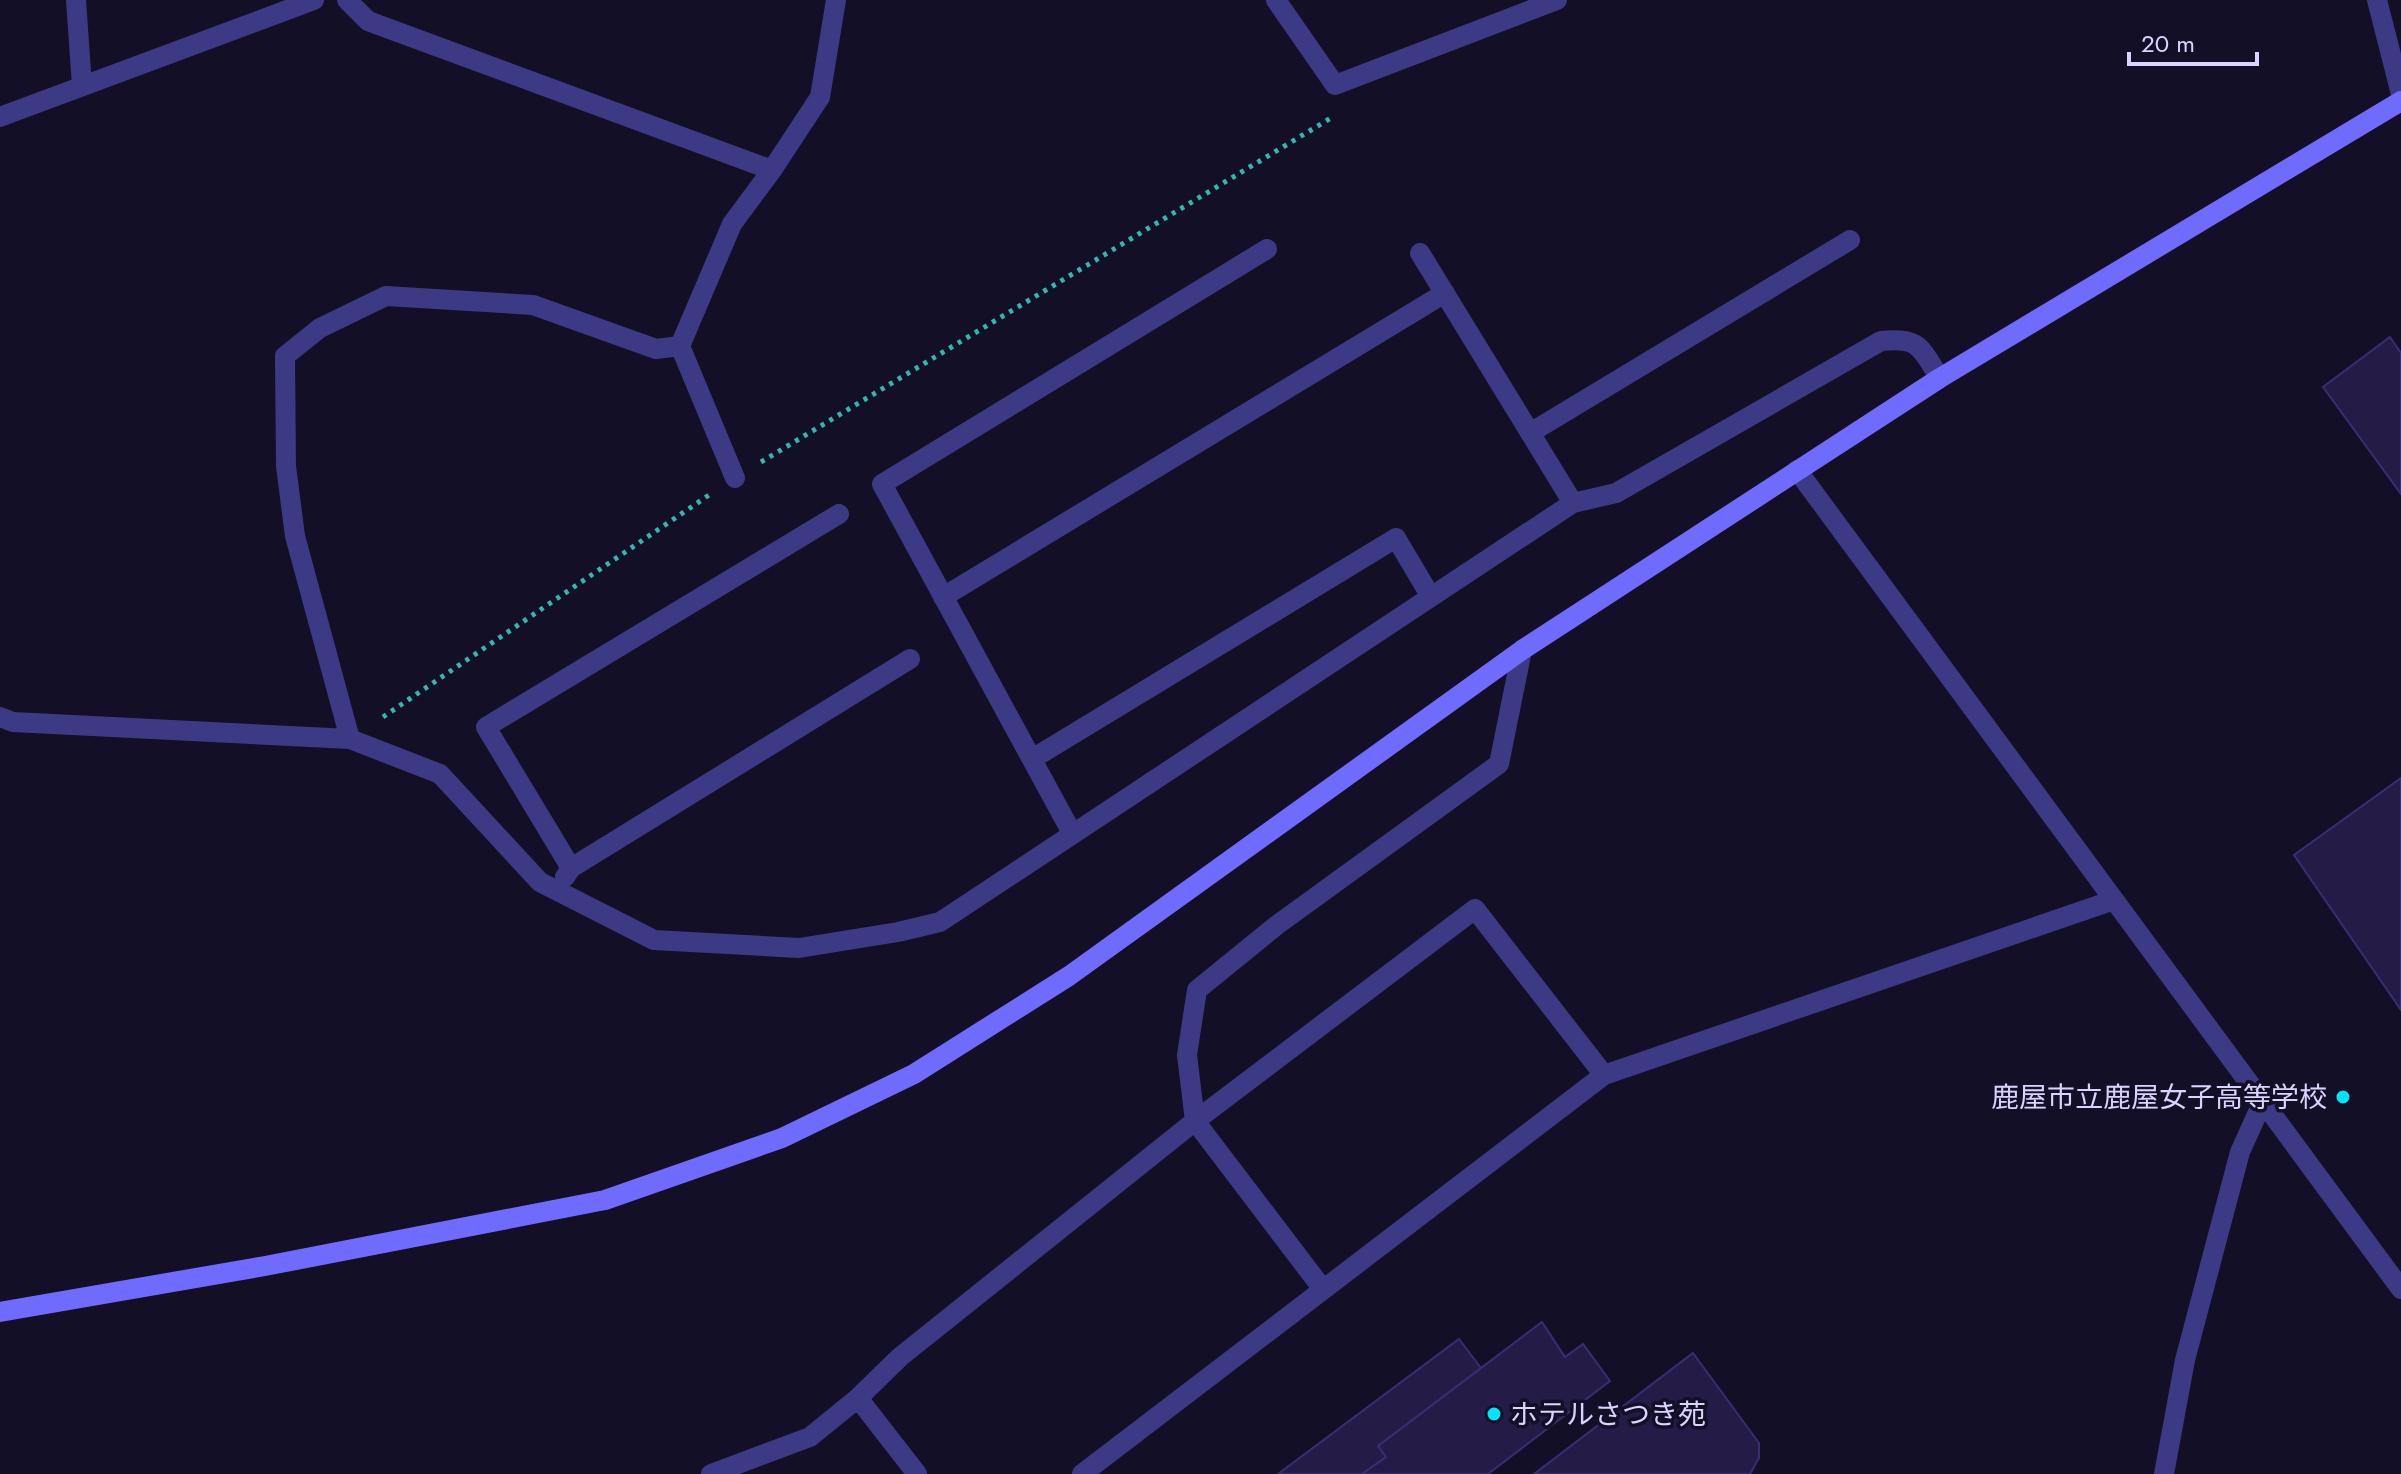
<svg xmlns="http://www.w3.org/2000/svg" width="2401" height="1474" viewBox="0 0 2401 1474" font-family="Jost,'Noto Sans JP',sans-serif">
  <rect width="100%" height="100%" fill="#130f26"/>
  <!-- building -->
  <path fill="#241b47" stroke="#3b2d73" stroke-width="2" d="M 2390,337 L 2401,353 L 2401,494 L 2323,387 Z
    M 2401,778 L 2401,1010 L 2294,855 Z
    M 1542,1322 L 1565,1357 L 1583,1344 L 1610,1381 L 1488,1474 L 1362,1474 L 1386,1457 L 1378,1446 Z
    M 1459,1339 L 1481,1368 L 1378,1446 L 1386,1457 L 1362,1474 L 1278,1474 Z
    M 1693,1353 L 1759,1443 L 1759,1458 L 1750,1474 L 1534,1474 Z"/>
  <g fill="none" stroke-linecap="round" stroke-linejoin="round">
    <!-- path -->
    <path stroke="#2fb8b0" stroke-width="5" stroke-dasharray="4 6" stroke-linecap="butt" d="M 761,462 L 1331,118
      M 383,717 L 709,495"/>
    <!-- street -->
    <path stroke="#3d3a85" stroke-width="20" d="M 76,0 L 82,86
      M 347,0 L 368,21 L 772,170
      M 1276,0 L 1335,85 L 1557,0
      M 2377,0 L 2401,94
      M 0,117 L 314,0
      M 1420,253 L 1573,503
      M 1530,433 L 1850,240
      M 1797,470 L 2401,1289
      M 735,478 L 680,346 L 732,224 L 772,170 L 820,97 L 836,0
      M 943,597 L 1445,293
      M 0,717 L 13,722 L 350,739 L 440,774 L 540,882 L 654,940 L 799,948 L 898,932 L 940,922 L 1573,503 L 1616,493 L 1881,341 C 1921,337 1920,348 1940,378
      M 350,739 L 295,536 L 286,466 L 285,356 L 320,328 L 386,296 L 533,305 L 656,349 L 680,346
      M 1032,759 L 1396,538 L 1431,597
      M 1072,833 L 882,484 L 1267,249
      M 571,868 L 486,727 L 839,514
      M 565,877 L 571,868 L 910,659
      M 1322,1288 L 1195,1121 L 1187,1055 L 1197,990 L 1277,925 L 1499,764 L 1522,650
      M 858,1398 L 917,1474
      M 711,1474 L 810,1437 L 858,1398 L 900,1357 L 1195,1121 L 1475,909 L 1604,1075
      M 1082,1474 L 1604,1075 L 2114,900
      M 2164,1474 L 2185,1360 L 2240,1152 L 2263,1101"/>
    <!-- secondary -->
    <path stroke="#6f6bff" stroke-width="20" d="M 0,1312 L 265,1266 L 605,1200 L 782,1138 L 914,1074 L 1069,976 L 1522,650 L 1940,378 L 2401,101"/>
  </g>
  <!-- markers -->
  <g fill="#00e5ff" stroke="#130f26" stroke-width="3">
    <circle cx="2343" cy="1097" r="8"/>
    <circle cx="1494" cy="1414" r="8"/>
  </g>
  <g text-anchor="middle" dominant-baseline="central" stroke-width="7" stroke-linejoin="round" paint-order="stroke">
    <!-- poi labels -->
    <g font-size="28" fill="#d9d4ff" stroke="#130f26" text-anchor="end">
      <text x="2327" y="1097">鹿屋市立鹿屋女子高等学校</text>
      <text x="1510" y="1414" text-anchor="start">ホテルさつき苑</text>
    </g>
  </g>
  <!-- scale -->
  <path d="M2129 52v12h128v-12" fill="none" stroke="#d9d4ff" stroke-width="4"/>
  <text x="2141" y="52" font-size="24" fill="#d9d4ff" stroke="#130f26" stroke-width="6" paint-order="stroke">20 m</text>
</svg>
